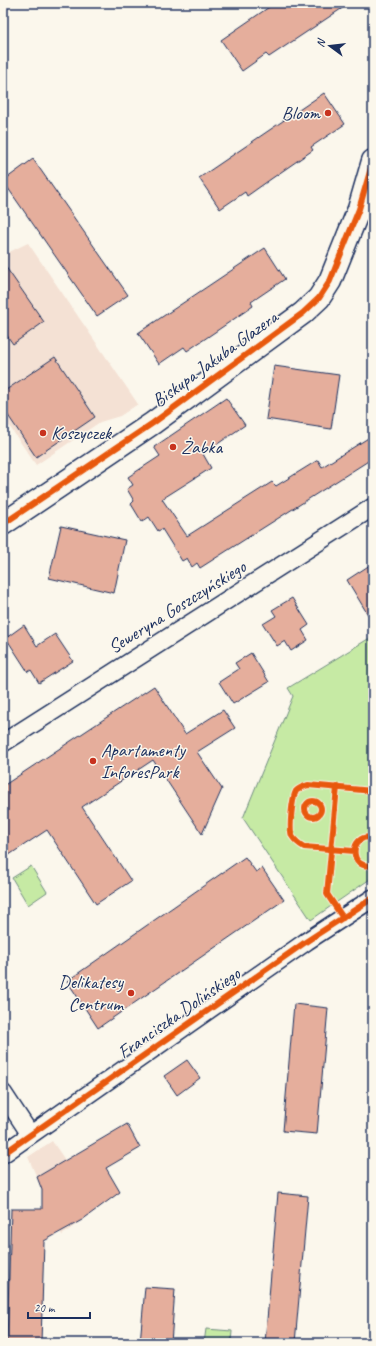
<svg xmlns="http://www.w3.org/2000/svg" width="376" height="1346" viewBox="0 0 376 1346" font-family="Caveat,sans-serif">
  <rect width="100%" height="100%" fill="#fbf7ec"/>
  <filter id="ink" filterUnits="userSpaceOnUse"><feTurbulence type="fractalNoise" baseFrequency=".025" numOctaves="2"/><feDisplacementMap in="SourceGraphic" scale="8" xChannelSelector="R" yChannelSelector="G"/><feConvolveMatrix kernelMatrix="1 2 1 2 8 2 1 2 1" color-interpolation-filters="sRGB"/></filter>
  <g filter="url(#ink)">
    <!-- built -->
    <path fill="#f4e1d4" d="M 28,243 L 138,404 L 120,416 L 100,422 L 36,465 L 3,417 L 3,255 Z
      M 52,1141 L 65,1160 L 58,1165 L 89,1215 L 62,1235 L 28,1157 Z"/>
    <!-- green -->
    <path fill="#c6eaa4" stroke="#708c81" d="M 373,636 L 373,877 L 311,920 L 243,818 L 293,696 L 288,688 Z
      M 31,866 L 47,892 L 28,905 L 12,878 Z
      M 206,1329 L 232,1331 L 231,1343 L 204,1343 Z"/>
    <!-- building -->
    <path fill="#e5ae9c" stroke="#1b2f5e" d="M 275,3 L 350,3 L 269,57 L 266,54 L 242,71 L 221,40 Z
      M 324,93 L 345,124 L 311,147 L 313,150 L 271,179 L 247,196 L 245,192 L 220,209 L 199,178 Z
      M 33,159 L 128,295 L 97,316 L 3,181 Z
      M 265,248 L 285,279 L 251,302 L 253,306 L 215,332 L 187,351 L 184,347 L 159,364 L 138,333 Z
      M 3,263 L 44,322 L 13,344 L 3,330 Z
      M 55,357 L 95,417 L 36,457 L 3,408 L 3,392 Z
      M 274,366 L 339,375 L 331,429 L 266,419 Z
      M 226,398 L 245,425 L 203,454 L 211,468 L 162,499 L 187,536 L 272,482 L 276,486 L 318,460 L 322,467 L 373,435 L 373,458 L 200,568 L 197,563 L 192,567 L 187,558 L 182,561 L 162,529 L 158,531 L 149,517 L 142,522 L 131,504 L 134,501 L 127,489 L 133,485 L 128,477 L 160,456 L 154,447 Z
      M 61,526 L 125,540 L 114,593 L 49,578 Z
      M 373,563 L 373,623 L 347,580 Z
      M 292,598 L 309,625 L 302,630 L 308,640 L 291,651 L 285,641 L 277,646 L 263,624 L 276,616 L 272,610 Z
      M 24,625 L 37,646 L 55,634 L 73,661 L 39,683 L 31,670 L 28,672 L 6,638 Z
      M 251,653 L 269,682 L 233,704 L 219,682 L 239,669 L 235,663 Z
      M 154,686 L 185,734 L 223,710 L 235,728 L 197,752 L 222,789 L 202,834 L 153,760 L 82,807 L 131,881 L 96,904 L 47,830 L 3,859 L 3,786 Z
      M 245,857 L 256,872 L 262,868 L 284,900 L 98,1028 L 67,981 Z
      M 294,1004 L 328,1008 L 317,1134 L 283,1131 Z
      M 187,1060 L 200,1078 L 177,1095 L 164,1076 Z
      M 127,1124 L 140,1148 L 106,1168 L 120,1192 L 82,1220 L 44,1241 L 41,1343 L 7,1343 L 11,1209 L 42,1209 L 42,1190 L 37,1177 Z
      M 278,1193 L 308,1196 L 295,1343 L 265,1343 Z
      M 145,1287 L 175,1289 L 171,1343 L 140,1343 Z"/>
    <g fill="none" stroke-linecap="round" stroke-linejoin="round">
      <defs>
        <path id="minor" d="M 3,743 L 373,507
          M 3,1093 L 30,1134
          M 3,1154 L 307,941 L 373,898"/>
        <path id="tertiary" d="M 3,524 L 153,423 L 303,313 L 319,298 L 330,281 L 359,209 L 373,161"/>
      </defs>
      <!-- minor casing -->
      <use href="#minor" stroke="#1b2f5e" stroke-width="20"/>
      <!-- tertiary casing -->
      <use href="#tertiary" stroke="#1b2f5e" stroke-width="25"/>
      <!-- minor -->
      <use href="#minor" stroke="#fbf7ec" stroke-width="17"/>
      <!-- tertiary -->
      <use href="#tertiary" stroke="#fbf7ec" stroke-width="22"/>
      <defs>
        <path id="cycleway" d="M 3,524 L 153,423 L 303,313 L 319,298 L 330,281 L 359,209 L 373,161
          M 337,787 L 327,894 L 343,918
          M305 809a8 8 0 1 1 16 0a8 8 0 1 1-16 0Z
          M 373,838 C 349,832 348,871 373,865
          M 354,851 L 304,847 C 299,844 295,841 292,836 C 289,829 292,798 296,791 C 299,788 303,787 308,785 L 373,791
          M 3,1154 L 307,941 L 373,898"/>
      </defs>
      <!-- cycleway casing -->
      <use href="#cycleway" stroke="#fbf7ec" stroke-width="8"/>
      <!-- cycleway -->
      <use href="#cycleway" stroke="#e8590c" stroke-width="6"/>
    </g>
  </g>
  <!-- markers -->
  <g fill="#c8321e" stroke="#fbf7ec" stroke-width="1.5">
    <circle cx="328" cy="113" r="4"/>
    <circle cx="43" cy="433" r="4"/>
    <circle cx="173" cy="447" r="4"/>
    <circle cx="93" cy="761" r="4"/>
    <circle cx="131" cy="993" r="4"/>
  </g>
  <g text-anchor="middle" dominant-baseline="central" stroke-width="3" stroke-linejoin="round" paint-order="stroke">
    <!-- poi labels -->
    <g font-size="19" fill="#1b2f5e" stroke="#fbf7ec" text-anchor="start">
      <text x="320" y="113" text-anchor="end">Bloom</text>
      <text x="51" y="433">Koszyczek</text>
      <text x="181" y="447">Żabka</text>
      <text x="101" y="750">Apartamenty<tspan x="101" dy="22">InforesPark</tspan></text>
      <text x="123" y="982" text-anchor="end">Delikatesy<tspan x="123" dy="22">Centrum</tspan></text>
    </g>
    <!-- street labels -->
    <g font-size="19" fill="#1b2f5e" stroke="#fbf7ec">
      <text transform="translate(215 359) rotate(-36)">Biskupa Jakuba Glazera</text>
      <text transform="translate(177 607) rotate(-32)">Seweryna Goszczyńskiego</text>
      <text transform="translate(179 1013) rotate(-35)">Franciszka Dolińskiego</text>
    </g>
  </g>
  <!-- margin -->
  <rect width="376" height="1346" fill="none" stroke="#fbf7ec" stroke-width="16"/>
  <rect x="8" y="8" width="360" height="1330" fill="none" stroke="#1b2f5e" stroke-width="1.5" filter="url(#ink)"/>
  <!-- north arrow -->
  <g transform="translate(330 46) rotate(285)" stroke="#fbf7ec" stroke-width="3" paint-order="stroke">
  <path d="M0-3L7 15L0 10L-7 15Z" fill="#1b2f5e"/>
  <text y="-6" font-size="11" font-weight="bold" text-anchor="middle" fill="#1b2f5e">N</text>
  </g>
  <!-- scale -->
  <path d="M28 1312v6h62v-6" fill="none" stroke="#1b2f5e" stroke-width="2"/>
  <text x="34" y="1312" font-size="12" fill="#1b2f5e" stroke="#fbf7ec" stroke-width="3" paint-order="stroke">20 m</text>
</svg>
